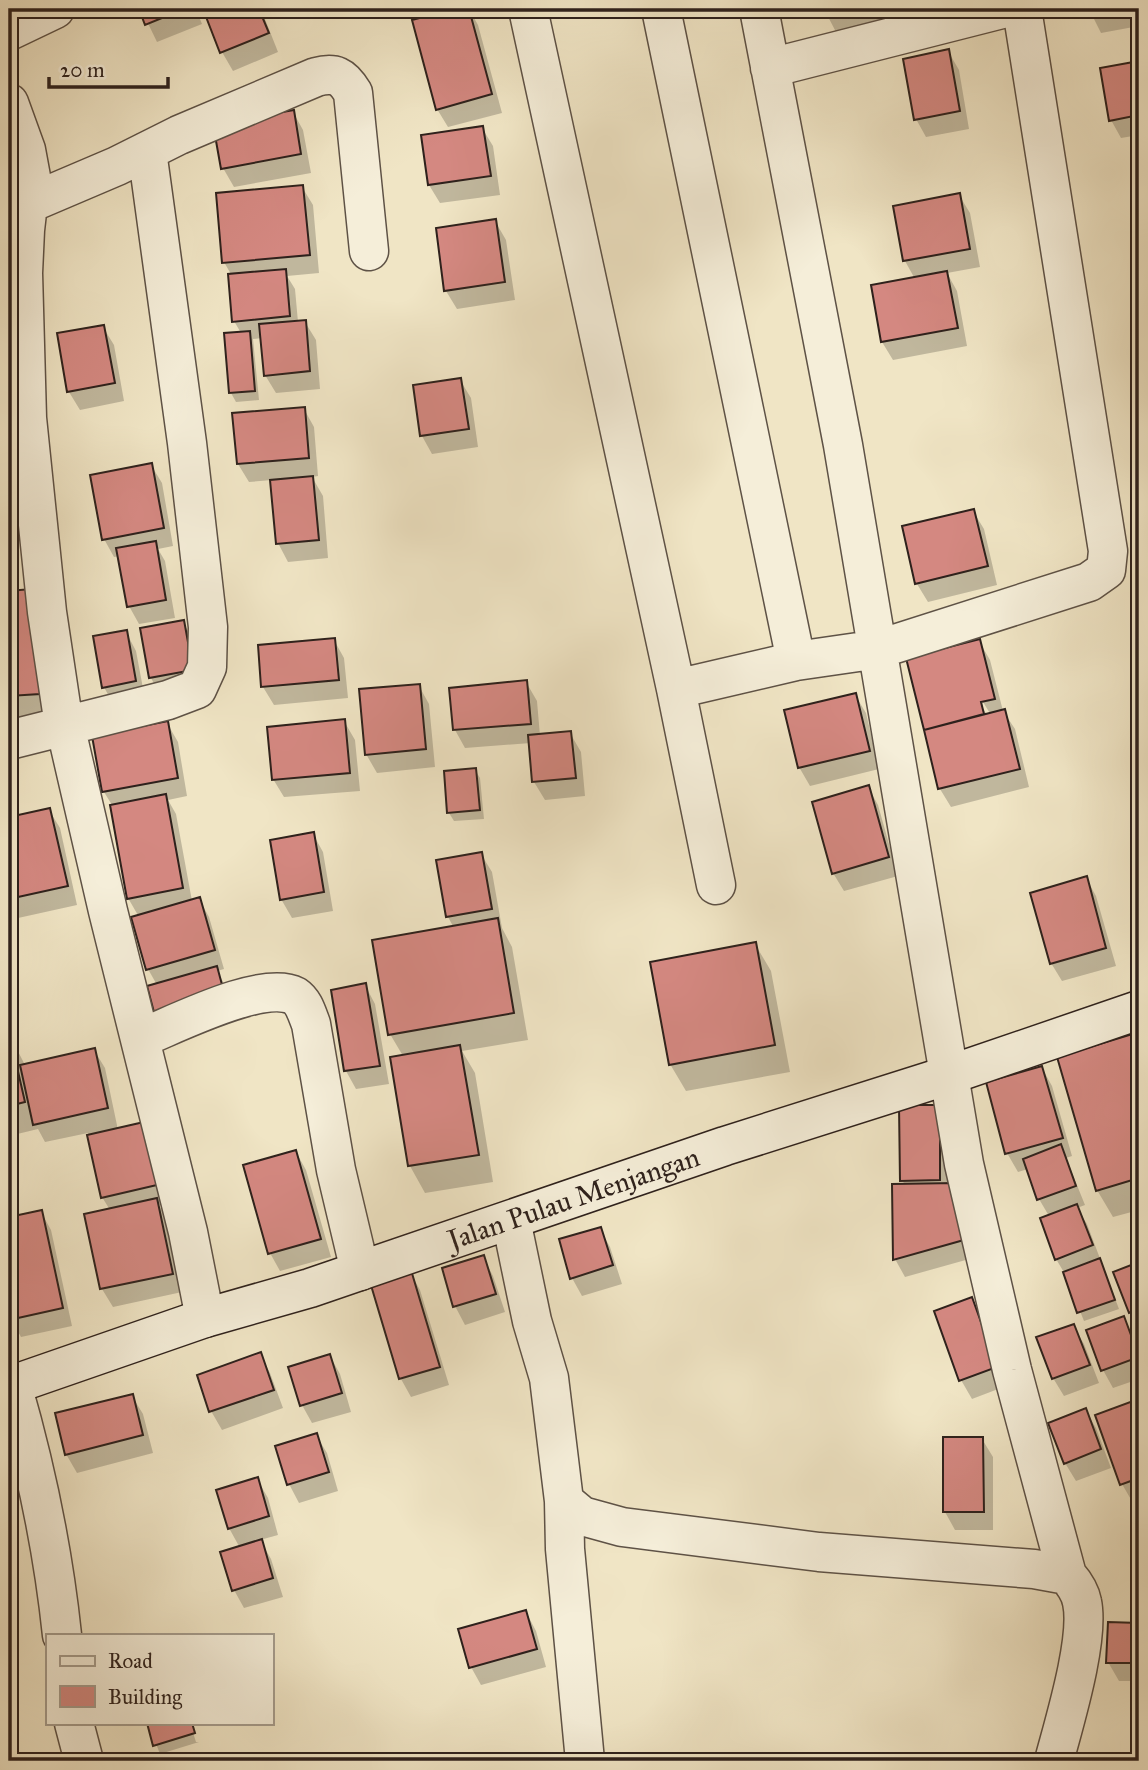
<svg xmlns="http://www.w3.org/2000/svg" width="1148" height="1770" viewBox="0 0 1148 1770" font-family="'IM FELL Great Primer',serif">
  <rect width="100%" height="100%" fill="#f0e5c5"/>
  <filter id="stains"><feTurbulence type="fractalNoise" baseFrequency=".00286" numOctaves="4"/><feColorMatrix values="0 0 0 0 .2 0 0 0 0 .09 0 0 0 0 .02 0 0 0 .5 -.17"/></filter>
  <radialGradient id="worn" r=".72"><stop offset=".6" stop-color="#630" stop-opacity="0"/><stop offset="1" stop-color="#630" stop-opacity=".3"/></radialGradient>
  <!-- shadow -->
  <path fill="#0003" fill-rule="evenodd" d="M 141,9 L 196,9 L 202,24 L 157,42 Z
    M 205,9 L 261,9 L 278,52 L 233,71 L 222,52 Z
    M 459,9 L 469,9 L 478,25 L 502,113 L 448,127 L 437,109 L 414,21 Z
    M 824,9 L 897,9 L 899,21 L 836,32 Z
    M 1089,9 L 1139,9 L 1139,26 L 1101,33 Z
    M 948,51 L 959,70 L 969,129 L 926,137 L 916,119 Z
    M 1139,62 L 1139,135 L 1121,138 L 1111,120 L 1102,69 Z
    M 293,112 L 303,130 L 311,173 L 234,187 L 223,168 Z
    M 482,128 L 493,146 L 500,195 L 440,203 L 429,185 Z
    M 302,187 L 313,205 L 319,273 L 287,276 L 295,289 L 298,322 L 305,322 L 316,340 L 320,389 L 276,393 L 265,375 L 262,338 L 253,339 L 259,400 L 236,402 L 231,393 L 241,333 L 234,321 L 232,276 L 224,262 Z
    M 959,195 L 970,213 L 980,267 L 947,273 L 957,291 L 967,346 L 893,360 L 882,342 L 915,279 L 905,261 Z
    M 495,221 L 506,240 L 515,300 L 457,309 L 446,291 Z
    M 103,327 L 114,345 L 124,401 L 80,410 L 69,392 Z
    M 460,380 L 471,398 L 478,447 L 432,454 L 422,436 L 414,387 Z
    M 304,409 L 314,427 L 318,476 L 312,477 L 323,496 L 328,558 L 288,562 L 278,543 L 272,480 L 249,482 L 238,464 L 234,415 Z
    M 9,420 L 15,478 L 9,479 Z
    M 151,465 L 162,483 L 173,546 L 158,549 L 165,561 L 175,618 L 139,624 L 129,606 L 120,556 L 114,557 L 104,539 Z
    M 973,511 L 984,529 L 997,585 L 928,602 L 917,584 Z
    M 30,591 L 55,720 L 9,724 L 9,593 Z
    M 183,622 L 193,640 L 202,688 L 161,696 L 151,678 Z
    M 126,632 L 136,651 L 145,699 L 114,706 L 104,687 Z
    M 334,640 L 344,658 L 348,698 L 274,705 L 263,687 Z
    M 979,641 L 990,660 L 1003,711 L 1015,729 L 1029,787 L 951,807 L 940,789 L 908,660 ZM 978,694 L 991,715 L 987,715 L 975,695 Z
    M 526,682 L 537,701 L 540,736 L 570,733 L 581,752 L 585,796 L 545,800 L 534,782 L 531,743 L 465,748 L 455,730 L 451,690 Z
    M 419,686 L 429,704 L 435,767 L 377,773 L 366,754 Z
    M 855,695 L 866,713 L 879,769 L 810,786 L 799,767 Z
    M 344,721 L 355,740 L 360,791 L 284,797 L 273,779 Z
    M 167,723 L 178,742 L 187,796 L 168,800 L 176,814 L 192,901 L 199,899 L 209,917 L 224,969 L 217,971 L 226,987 L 157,985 L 148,969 L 139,917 L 128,898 L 112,805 L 104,792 Z
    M 475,770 L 480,778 L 484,819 L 454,821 L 449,813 Z
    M 868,787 L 878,805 L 898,876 L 844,891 L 833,873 Z
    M 49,810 L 60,828 L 77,905 L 9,920 L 9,818 Z
    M 313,834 L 323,852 L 333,911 L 292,918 L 281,899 Z
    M 481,854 L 492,872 L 502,928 L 512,947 L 528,1040 L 462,1051 L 475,1073 L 493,1182 L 425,1193 L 410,1166 L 403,1056 L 390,1034 L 454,928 L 448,917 Z
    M 1086,878 L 1096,896 L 1116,966 L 1062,981 L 1051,963 Z
    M 755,944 L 771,971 L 790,1072 L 686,1091 L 670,1064 Z
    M 365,985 L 375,1004 L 389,1084 L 356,1089 L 346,1071 Z
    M 9,1034 L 25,1065 L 94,1050 L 105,1068 L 118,1130 L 143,1124 L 167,1203 L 159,1205 L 166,1218 L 182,1292 L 113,1307 L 102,1289 L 86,1215 L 110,1210 L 102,1197 L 88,1133 L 45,1142 L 38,1129 L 9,1136 Z
    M 1139,1034 L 1139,1210 L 1113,1217 L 1097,1190 L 1059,1058 Z
    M 1042,1068 L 1052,1086 L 1072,1156 L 1066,1158 L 1085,1205 L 1077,1208 L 1087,1224 L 1119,1309 L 1084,1321 L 1065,1274 L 1056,1259 L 1049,1216 L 1039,1199 L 1028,1169 L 1018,1172 L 1007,1153 Z
    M 939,1107 L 980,1256 L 905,1277 L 895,1259 L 905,1185 L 902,1180 Z
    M 296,1152 L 306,1170 L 331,1257 L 280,1271 L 270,1253 Z
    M 41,1212 L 51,1230 L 72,1326 L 21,1337 L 11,1319 L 9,1310 L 9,1219 Z
    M 600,1229 L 610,1247 L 622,1284 L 582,1296 L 572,1278 Z
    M 483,1257 L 493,1276 L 505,1312 L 465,1325 L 455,1306 Z
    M 1139,1264 L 1139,1328 L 1130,1312 L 1116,1273 Z
    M 410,1272 L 420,1290 L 449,1385 L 411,1397 L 401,1379 L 373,1283 Z
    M 971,1299 L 981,1317 L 1006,1386 L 972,1399 L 961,1380 L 936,1312 Z
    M 1123,1318 L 1139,1352 L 1139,1379 L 1113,1388 L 1103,1370 Z
    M 1073,1326 L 1084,1344 L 1099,1383 L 1064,1396 L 1053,1378 Z
    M 260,1354 L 270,1373 L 283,1408 L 222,1430 L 211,1411 L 199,1376 Z
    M 330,1356 L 340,1374 L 351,1412 L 312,1423 L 302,1405 Z
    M 132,1396 L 143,1414 L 153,1453 L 77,1473 L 66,1454 Z
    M 1132,1403 L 1139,1416 L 1139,1500 L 1133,1503 L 1122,1484 L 1097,1416 Z
    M 1085,1410 L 1096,1428 L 1111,1468 L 1076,1481 L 1065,1463 Z
    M 316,1435 L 327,1453 L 338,1491 L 299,1503 L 289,1484 Z
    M 982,1439 L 993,1457 L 993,1530 L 955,1530 L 945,1512 Z
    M 257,1479 L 268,1498 L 278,1535 L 260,1540 L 271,1559 L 283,1597 L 244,1608 L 234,1590 L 240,1548 L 229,1528 Z
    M 526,1612 L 536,1631 L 546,1667 L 481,1685 L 471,1667 Z
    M 1109,1624 L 1139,1625 L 1139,1681 L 1119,1681 L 1108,1662 Z
    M 148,1723 L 190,1723 L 196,1742 L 199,1742 L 160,1754 Z"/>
  <!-- building -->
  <path fill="#d48881" stroke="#2e211c" stroke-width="2" d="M 139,9 L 184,9 L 145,25 Z
    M 203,9 L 259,9 L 269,33 L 220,53 Z
    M 453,9 L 469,9 L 492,94 L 436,110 L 412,20 Z
    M 823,9 L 856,9 L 824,15 Z
    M 1088,9 L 1125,9 L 1089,16 Z
    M 949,49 L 960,111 L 914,120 L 903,59 Z
    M 1139,61 L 1139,115 L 1109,121 L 1100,68 Z
    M 294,110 L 301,154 L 221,169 L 213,124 Z
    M 483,126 L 491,176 L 428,185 L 421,135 Z
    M 303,185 L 310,255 L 222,263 L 216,193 Z
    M 960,193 L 970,249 L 903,261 L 893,206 Z
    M 496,219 L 505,282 L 444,291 L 436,228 Z
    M 286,269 L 290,316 L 232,322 L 228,274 Z
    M 947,271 L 958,328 L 881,342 L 871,285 Z
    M 306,320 L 310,371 L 264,376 L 259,324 Z
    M 104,325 L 115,383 L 67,392 L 57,333 Z
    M 250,331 L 255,391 L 229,393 L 224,333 Z
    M 461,378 L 469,429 L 420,436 L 413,385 Z
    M 305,407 L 309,458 L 237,464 L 232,413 Z
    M 152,463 L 164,528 L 102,540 L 90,475 Z
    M 313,476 L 319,540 L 276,544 L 270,480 Z
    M 974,509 L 988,566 L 915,584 L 902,526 Z
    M 156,541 L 166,600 L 127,607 L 116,548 Z
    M 31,589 L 40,694 L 9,696 L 9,591 Z
    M 184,620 L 193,670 L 149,678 L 140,628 Z
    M 127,630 L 136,681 L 102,688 L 93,636 Z
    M 335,638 L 339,680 L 261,687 L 258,645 Z
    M 980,639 L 995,699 L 981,702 L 984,714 L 924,730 L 906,658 Z
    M 527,680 L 531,724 L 453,730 L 449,688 Z
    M 420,684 L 426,749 L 365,755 L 359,689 Z
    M 856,693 L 870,751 L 798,768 L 784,710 Z
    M 1005,709 L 1020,769 L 938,789 L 924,730 Z
    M 345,719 L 350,773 L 272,780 L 267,727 Z
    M 168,721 L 178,778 L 102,792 L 92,736 Z
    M 571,731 L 576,778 L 532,782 L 528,735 Z
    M 476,768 L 480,810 L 447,813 L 444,771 Z
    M 869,785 L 889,857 L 832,874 L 812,802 Z
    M 166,794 L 183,888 L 127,899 L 110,805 Z
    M 50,808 L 68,886 L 9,899 L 9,817 Z
    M 314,832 L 324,892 L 280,900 L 270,840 Z
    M 482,852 L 492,909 L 446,917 L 436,860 Z
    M 1087,876 L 1106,948 L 1050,964 L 1030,893 Z
    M 200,897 L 215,950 L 146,970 L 131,917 Z
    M 498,918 L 514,1013 L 388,1035 L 372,940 Z
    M 756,942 L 775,1045 L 669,1065 L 650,962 Z
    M 217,966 L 225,996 L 155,1016 L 147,986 Z
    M 366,983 L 380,1066 L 344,1071 L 331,990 Z
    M 9,1032 L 25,1102 L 9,1106 Z
    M 1139,1032 L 1139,1178 L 1096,1191 L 1057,1057 Z
    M 460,1045 L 479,1155 L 408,1166 L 390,1057 Z
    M 95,1048 L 108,1108 L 33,1125 L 20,1065 Z
    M 1042,1066 L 1063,1138 L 1005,1154 L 986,1082 Z
    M 899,1105 L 940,1105 L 940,1180 L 900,1181 Z
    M 144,1122 L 157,1185 L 101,1198 L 87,1135 Z
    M 1061,1144 L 1076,1186 L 1037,1200 L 1023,1159 Z
    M 296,1150 L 321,1239 L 268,1254 L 243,1165 Z
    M 956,1183 L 971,1238 L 893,1260 L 892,1184 Z
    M 157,1198 L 173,1274 L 100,1289 L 84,1214 Z
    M 1077,1204 L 1093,1245 L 1055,1260 L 1040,1218 Z
    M 42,1210 L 63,1308 L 9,1320 L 9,1217 Z
    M 601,1227 L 613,1265 L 570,1279 L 559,1239 Z
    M 484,1255 L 496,1294 L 453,1307 L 442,1268 Z
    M 1100,1258 L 1115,1300 L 1077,1313 L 1063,1272 Z
    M 1139,1262 L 1139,1309 L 1129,1313 L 1113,1272 Z
    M 411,1270 L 440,1367 L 399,1379 L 370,1282 Z
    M 972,1297 L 997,1367 L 959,1381 L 934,1311 Z
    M 1124,1316 L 1139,1357 L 1101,1371 L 1086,1330 Z
    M 1074,1324 L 1090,1365 L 1052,1379 L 1036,1337 Z
    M 261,1352 L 274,1390 L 209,1412 L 197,1375 Z
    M 330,1354 L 342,1393 L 300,1406 L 288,1367 Z
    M 133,1394 L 143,1435 L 65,1455 L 55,1413 Z
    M 1133,1401 L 1139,1419 L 1139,1478 L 1120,1485 L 1095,1415 Z
    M 1086,1408 L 1101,1449 L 1064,1464 L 1048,1423 Z
    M 317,1433 L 329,1472 L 287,1485 L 275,1446 Z
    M 943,1437 L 983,1437 L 984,1512 L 943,1512 Z
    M 258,1477 L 269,1516 L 228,1529 L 216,1490 Z
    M 262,1539 L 273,1578 L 232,1591 L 220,1552 Z
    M 526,1610 L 537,1649 L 469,1668 L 458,1629 Z
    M 1108,1622 L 1139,1623 L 1139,1663 L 1106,1663 Z
    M 147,1723 L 192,1723 L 195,1733 L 153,1746 Z"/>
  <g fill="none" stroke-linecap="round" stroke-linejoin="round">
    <defs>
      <path id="street" d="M 528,9 L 676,689 L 716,885
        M 661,9 L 796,661
        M 759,9 L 843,445 L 964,1164 L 1012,1370 L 1067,1575
        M 9,31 L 55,9
        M 770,68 L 1002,9
        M 9,103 L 26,150 L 31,177 L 25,230 L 23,273 L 27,418 L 47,612 L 62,712 L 108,911 L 188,1232 L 205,1318
        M 9,212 L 117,166 L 179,135 L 316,77 C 335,72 343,76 353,93 L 369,251
        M 676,689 L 796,661 L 879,649 L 1089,582 L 1106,570 L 1108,551 L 1022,9
        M 9,740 L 168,700 L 197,689 L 207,667 L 208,627 L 187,443 L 147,151
        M 141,1038 C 174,1025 263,979 295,996 C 304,1002 307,1014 311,1024 L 336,1170 L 360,1271
        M 511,1220 L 532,1321 L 549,1378 L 564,1501 L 565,1549 L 585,1761
        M 12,1385 C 36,1468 53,1549 62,1635
        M 564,1501 L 582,1516 L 622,1527 L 819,1552 L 1034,1569 L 1067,1575 C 1074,1583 1080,1591 1082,1602 C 1090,1639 1064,1723 1054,1761
        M 74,1723 L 84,1761"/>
      <g id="secondary">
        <path id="s1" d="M 9,1386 L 205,1318 L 310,1288 L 725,1146 L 949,1075 L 1139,1010"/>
      </g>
    </defs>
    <!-- street casing -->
    <use href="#street" stroke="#5e5246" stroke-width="41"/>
    <!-- secondary casing -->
    <use href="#secondary" stroke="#2e211c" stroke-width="41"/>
    <!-- street -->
    <use href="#street" stroke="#f5eed9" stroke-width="38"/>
    <!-- secondary -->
    <use href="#secondary" stroke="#f5eed9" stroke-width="38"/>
  </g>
  <g text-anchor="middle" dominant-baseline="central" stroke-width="6" stroke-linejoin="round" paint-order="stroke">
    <!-- street labels -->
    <g font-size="28" fill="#2e211c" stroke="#f5eed9">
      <text stroke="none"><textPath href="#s1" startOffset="595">Jalan Pulau Menjangan</textPath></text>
    </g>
  </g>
  <!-- margin -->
  <rect width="1148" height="1770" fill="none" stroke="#f0e5c5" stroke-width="35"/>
  <rect x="10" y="10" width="1127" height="1749" fill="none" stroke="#2e211c" stroke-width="3.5"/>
  <rect x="18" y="18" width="1113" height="1735" fill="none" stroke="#2e211c" stroke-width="2"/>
  <!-- legend -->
  <rect x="46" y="1634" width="228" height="91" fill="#f5eed9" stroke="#a59c8d" stroke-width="2"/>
  <rect x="60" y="1656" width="35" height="10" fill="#f5eed9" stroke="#a59c8d" stroke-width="2"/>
  <text x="108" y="1668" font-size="21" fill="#2e211c">Road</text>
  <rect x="60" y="1686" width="35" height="21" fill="#d48881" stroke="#a59c8d" stroke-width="2"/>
  <text x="108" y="1704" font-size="21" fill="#2e211c">Building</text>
  <!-- scale -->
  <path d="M49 77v10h119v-10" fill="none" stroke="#2e211c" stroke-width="3.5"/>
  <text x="60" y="77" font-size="21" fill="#2e211c" stroke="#f5eed9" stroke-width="5" paint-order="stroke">20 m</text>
  <rect width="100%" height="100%" filter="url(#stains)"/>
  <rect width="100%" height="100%" fill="url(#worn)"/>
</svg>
